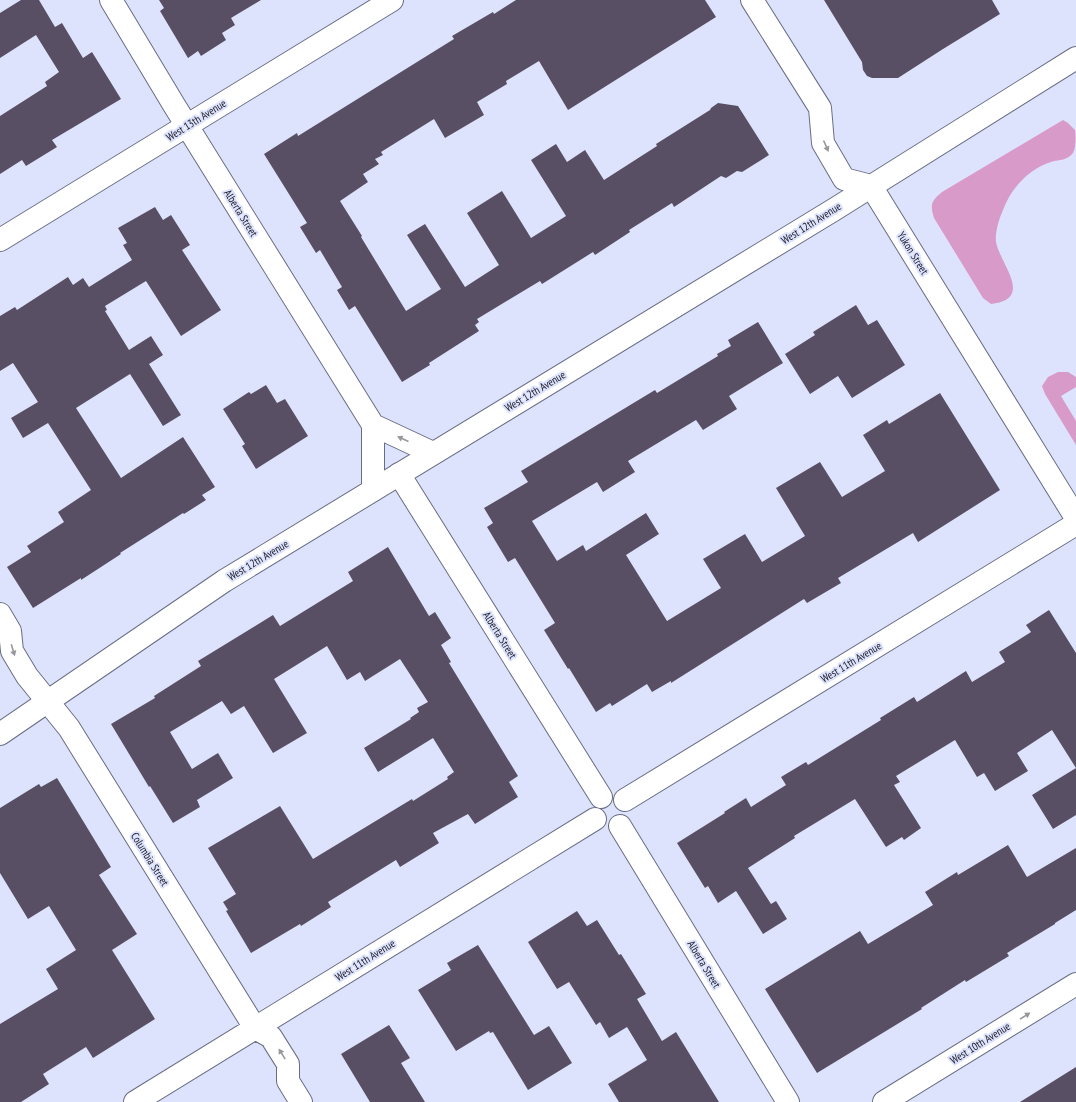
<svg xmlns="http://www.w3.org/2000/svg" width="1076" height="1102" viewBox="0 0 1076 1102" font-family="'PT Sans Narrow',sans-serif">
  <rect width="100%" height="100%" fill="#dee3fd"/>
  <!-- green -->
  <path fill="#d89ac8" d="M 1063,120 L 1068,123 L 1075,130 C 1076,136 1076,148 1073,153 C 1067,161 1060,159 1051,162 C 1029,169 1011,188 1003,210 C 999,219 995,232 996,242 C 1000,264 1035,299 991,304 L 983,298 L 934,218 C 930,205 931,201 942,192 Z
    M 1058,372 L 1068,372 L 1076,377 L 1076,387 L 1061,396 L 1076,421 L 1076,445 L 1045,394 L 1042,386 L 1048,377 Z"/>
  <!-- building -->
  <path fill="#594f64" d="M 21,0 L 39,0 L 55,27 L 62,23 L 83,58 L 92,52 L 121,99 L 52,140 L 57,147 L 26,166 L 22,160 L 0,174 L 0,116 L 47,86 L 45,82 L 59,72 L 36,35 L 0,58 L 0,13 Z
    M 159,0 L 261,0 L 231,18 L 235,25 L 222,33 L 226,40 L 201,56 L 198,51 L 188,58 L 160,11 L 164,8 Z
    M 516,0 L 705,0 L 716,17 L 568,110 L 539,61 L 506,81 L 507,84 L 477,102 L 484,115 L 445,138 L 434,119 L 381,152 L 383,155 L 375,159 L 379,164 L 363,174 L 368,182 L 340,201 L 362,236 L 361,237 L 406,311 L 441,289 L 407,235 L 425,224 L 465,287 L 499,265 L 467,213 L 502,191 L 531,238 L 566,216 L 531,160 L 556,144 L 567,162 L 585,150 L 604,180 L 657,146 L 656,144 L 710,110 L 711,108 L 718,103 L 738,106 L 769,155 L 742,172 L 737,171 L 726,178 L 721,176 L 674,207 L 672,203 L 629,230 L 630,232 L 595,255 L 593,252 L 542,284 L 540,281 L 477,319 L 479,322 L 475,325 L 479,331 L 429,363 L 430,365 L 402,382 L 355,306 L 349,310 L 337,290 L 342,287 L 320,250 L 316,253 L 300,227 L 307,223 L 264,154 L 297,133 L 298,136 L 454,39 L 452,36 L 493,12 L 494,14 Z
    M 824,0 L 992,0 L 1000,14 L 943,49 L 898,78 L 872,78 L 867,76 L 863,70 L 862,62 Z
    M 155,207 L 163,220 L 171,215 L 190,245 L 182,250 L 221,310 L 181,336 L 146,281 L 105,306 L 107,310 L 105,311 L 129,350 L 151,336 L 163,355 L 149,364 L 181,415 L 163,426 L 130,374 L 76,408 L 121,478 L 183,437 L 215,487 L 202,495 L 206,500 L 184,514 L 183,513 L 120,553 L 121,554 L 81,580 L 81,578 L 33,608 L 7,567 L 31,552 L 27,546 L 64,522 L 58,512 L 91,490 L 48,423 L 23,438 L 11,418 L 38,402 L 13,363 L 0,371 L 0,316 L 15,307 L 17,310 L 68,277 L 73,285 L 83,278 L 89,287 L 132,260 L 123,245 L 127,243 L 118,228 Z
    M 856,305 L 868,325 L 877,320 L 905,365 L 852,398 L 838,376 L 810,394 L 785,354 L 815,335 L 813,332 Z
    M 758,322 L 783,363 L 729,396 L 737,409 L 703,430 L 696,420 L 628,461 L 635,472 L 603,492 L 597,482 L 532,521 L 557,561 L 583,545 L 586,551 L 646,513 L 659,534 L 626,555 L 667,621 L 721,588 L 703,559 L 745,534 L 762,562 L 805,536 L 776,488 L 820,462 L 842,497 L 885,471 L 863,435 L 887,420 L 889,424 L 940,393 L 1000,490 L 918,542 L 913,533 L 838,578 L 841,583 L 807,603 L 804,599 L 671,683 L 671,681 L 652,692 L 647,684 L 612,706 L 610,703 L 596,712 L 569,668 L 568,669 L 544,630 L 555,623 L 515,558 L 508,562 L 487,527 L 493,523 L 484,508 L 528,482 L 521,471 L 655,390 L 657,393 L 718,356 L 717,354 L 731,346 L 728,340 Z
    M 266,385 L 277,403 L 285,399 L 308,436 L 256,469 L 242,446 L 245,444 L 223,409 L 249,392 L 251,394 Z
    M 388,547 L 429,616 L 435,612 L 451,638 L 441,645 L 451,662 L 449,663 L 518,776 L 509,782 L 518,797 L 475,824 L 468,814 L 433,833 L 439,843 L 400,867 L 396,860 L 328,902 L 331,907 L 301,926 L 300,924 L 251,953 L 226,911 L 228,910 L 223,902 L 236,894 L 208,848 L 280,806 L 313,859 L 412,799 L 413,801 L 448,779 L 447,777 L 454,772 L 433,738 L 378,772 L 364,748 L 411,719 L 410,718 L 419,712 L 417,708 L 428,702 L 400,659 L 365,681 L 360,672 L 347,680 L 327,646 L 274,679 L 307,733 L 273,753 L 244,706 L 231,714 L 222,701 L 170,732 L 192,769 L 218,753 L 233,778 L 197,800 L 200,807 L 173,823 L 150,786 L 149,787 L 111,724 L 155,698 L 154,696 L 201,666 L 198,661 L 273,615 L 280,626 L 353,581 L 348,572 Z
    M 1049,610 L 1076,653 L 1076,815 L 1053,829 L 1032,795 L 1076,768 L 1052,730 L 1017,753 L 1028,771 L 995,791 L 984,773 L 977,777 L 955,740 L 896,776 L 900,782 L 894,785 L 921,828 L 904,840 L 902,837 L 886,847 L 855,799 L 794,836 L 795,838 L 748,868 L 771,904 L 776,901 L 787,919 L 763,934 L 736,891 L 718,903 L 708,886 L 705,888 L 677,843 L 725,813 L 724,812 L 746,798 L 751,807 L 786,785 L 781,777 L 806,762 L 808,765 L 881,720 L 880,718 L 914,697 L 917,702 L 966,671 L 972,682 L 1005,662 L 999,652 L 1031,632 L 1026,625 Z
    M 57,778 L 111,867 L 99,875 L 137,934 L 112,950 L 155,1019 L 93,1058 L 86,1047 L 43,1074 L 49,1084 L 21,1102 L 0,1102 L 0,1024 L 58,989 L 46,969 L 76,950 L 49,906 L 28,919 L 0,873 L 0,808 L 39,784 L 41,787 Z
    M 1008,845 L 1027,877 L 1076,848 L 1076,910 L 1055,923 L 1055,924 L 1007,953 L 1009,956 L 966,982 L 965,980 L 921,1008 L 922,1009 L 817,1073 L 765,989 L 860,931 L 868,944 L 933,905 L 925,892 L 957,872 L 958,875 Z
    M 577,911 L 587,926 L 597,920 L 619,955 L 621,954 L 646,994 L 637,999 L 662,1041 L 676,1032 L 719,1102 L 619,1102 L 608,1084 L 647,1060 L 627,1027 L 609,1038 L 600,1022 L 596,1025 L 569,982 L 557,989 L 528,942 Z
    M 478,945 L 534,1035 L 549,1026 L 572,1063 L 528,1090 L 493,1032 L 490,1033 L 489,1031 L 456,1051 L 418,990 L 451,970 L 447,963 Z
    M 389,1025 L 410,1058 L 401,1063 L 425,1102 L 370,1102 L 341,1054 Z
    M 1076,1067 L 1076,1102 L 1020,1102 Z"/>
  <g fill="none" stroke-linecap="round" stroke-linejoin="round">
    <defs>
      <path id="street" d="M 111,0 L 174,105 L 373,425 L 373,490
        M 752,0 L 820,108 L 823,143 L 844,179 L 871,186
        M 0,240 L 392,0
        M 373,425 L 433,453
        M 399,474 L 601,797
        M 0,614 L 10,631 L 12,651 L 27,676 L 69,728 L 255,1028 L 271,1037 L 288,1064 L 288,1081 L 301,1102
        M 625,800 L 1076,524
        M 620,826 L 788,1102
        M 135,1102 L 595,819
        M 884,1102 L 1076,984"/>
      <path id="secondary" d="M 871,186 L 1076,518
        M 0,734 L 224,581 L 835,209 L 1076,58"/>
    </defs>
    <!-- street casing -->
    <use href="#street" stroke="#696d84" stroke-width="24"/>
    <!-- secondary casing -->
    <use href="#secondary" stroke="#696d84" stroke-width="24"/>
    <!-- street -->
    <use href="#street" stroke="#fff" stroke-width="22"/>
    <!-- secondary -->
    <use href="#secondary" stroke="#fff" stroke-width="22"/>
  </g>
  <!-- one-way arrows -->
  <defs><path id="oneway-solid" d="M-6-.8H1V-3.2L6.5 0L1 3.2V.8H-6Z"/></defs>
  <g fill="#98989c">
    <use href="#oneway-solid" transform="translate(826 146) rotate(66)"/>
    <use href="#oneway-solid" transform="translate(403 439) rotate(-156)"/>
    <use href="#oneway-solid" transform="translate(13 650) rotate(73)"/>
    <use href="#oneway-solid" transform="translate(1025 1016) rotate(-32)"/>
    <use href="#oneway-solid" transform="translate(282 1054) rotate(-122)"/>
  </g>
  <g text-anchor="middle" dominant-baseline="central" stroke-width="4" stroke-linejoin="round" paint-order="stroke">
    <!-- street labels -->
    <g font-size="11" fill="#191a23" stroke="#dee3fd">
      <text transform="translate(196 120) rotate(-32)">West 13th Avenue</text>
      <text transform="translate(241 213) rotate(58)">Alberta Street</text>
      <text transform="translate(811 223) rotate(-32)">West 12th Avenue</text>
      <text transform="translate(913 253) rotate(58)">Yukon Street</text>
      <text transform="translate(535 391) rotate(-31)">West 12th Avenue</text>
      <text transform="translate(258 560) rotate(-31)">West 12th Avenue</text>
      <text transform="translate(500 635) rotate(58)">Alberta Street</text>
      <text transform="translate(851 662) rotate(-31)">West 11th Avenue</text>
      <text transform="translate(150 859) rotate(58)">Columbia Street</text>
      <text transform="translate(365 960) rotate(-32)">West 11th Avenue</text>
      <text transform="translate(704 964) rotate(59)">Alberta Street</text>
      <text transform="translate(980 1043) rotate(-32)">West 10th Avenue</text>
    </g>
  </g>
</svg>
